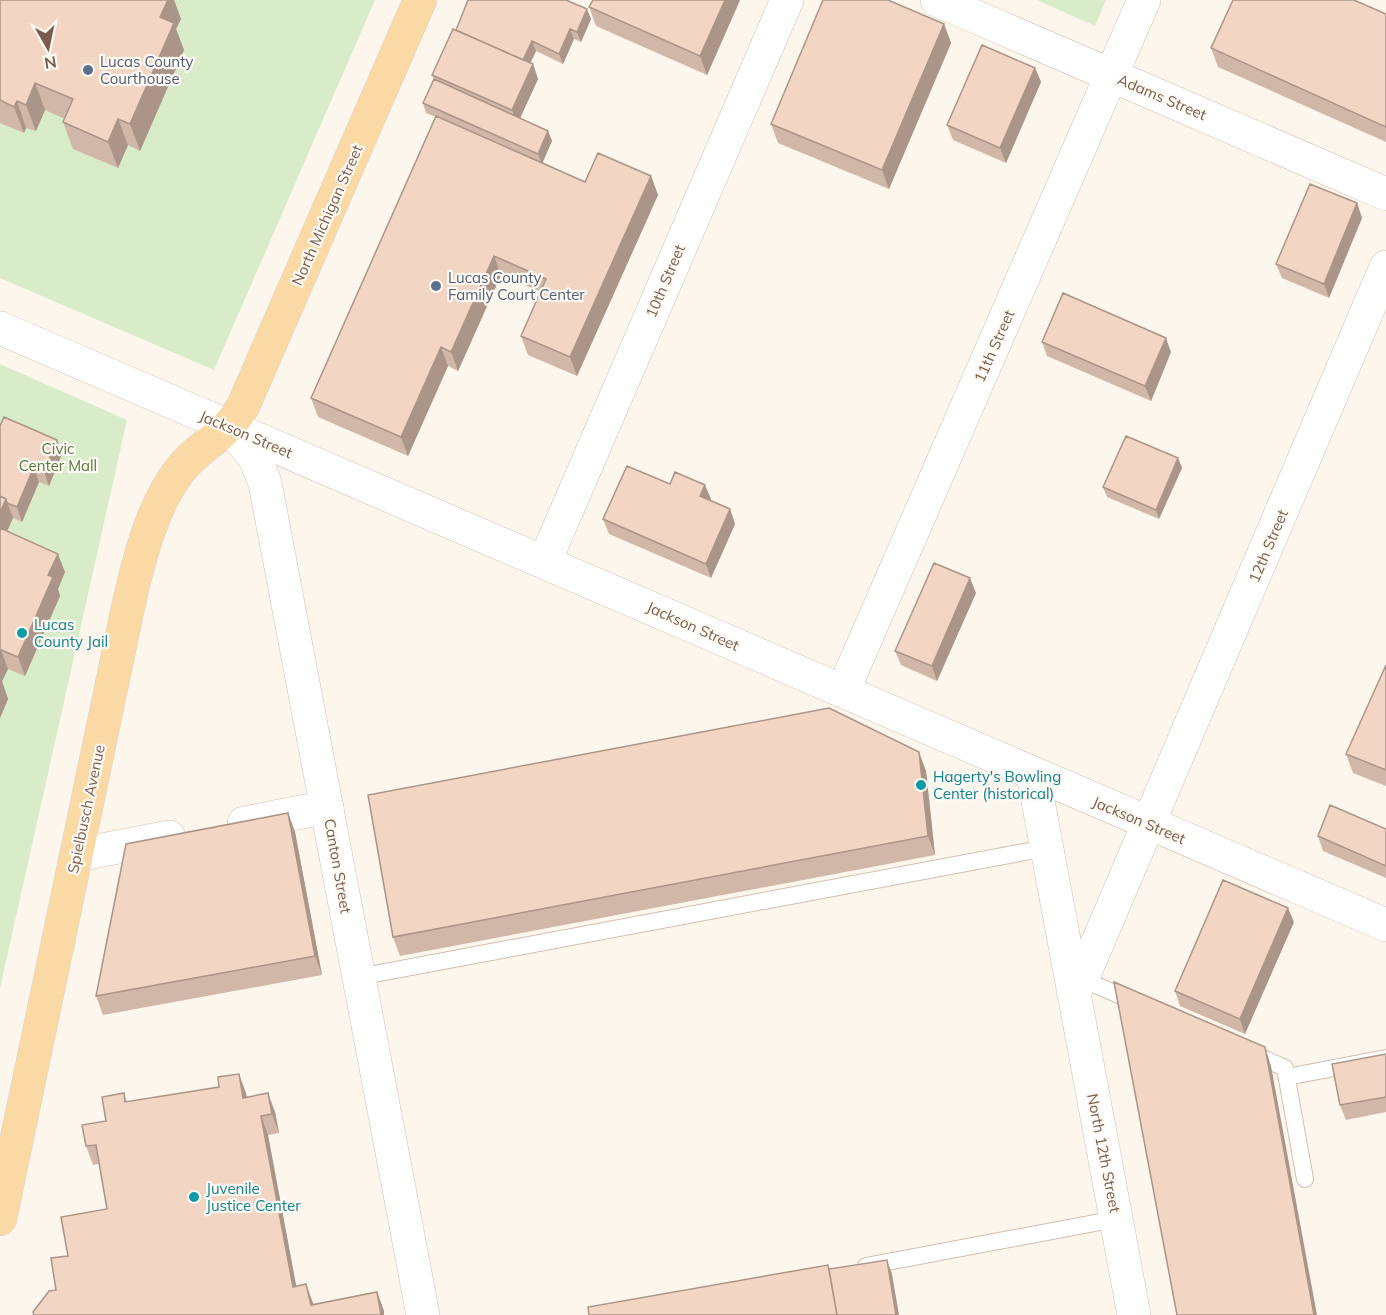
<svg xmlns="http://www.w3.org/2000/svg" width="1386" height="1315" viewBox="0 0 1386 1315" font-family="Mulish,sans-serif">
  <rect width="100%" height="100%" fill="#fdf6ec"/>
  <!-- green -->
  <path fill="#d8ecc9" d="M 0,0 L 375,0 L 214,370 L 0,278 Z
    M 1037,0 L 1106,0 L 1095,26 Z
    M 0,364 L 127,420 L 0,988 Z"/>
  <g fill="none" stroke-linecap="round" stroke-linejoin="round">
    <defs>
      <path id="service" d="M 358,977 L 1046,848
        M 1082,979 L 1137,1003
        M 1249,1052 L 1285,1068 L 1305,1179
        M 1287,1077 L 1386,1058
        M 866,1266 L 1116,1219"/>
      <path id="minor" d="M 545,561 L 787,0
        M 1033,774 L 1134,1315
        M 244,823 L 327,807
        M 77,855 L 169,837
        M 1073,992 L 1082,979 L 1386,267"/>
      <path id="tertiary" d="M 937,0 L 1386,194
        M 0,328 L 1386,925
        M 231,429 L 255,458 L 265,483 L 423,1315
        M 843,691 L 1144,0"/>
      <path id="primary" d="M 0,1219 L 127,612 C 137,566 151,507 180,470 C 200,444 225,439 244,404 L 420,0"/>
    </defs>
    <!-- service casing -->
    <use href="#service" stroke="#d1beb0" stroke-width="18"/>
    <!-- minor casing -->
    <use href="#minor" stroke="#d1beb0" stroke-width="34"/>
    <!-- tertiary casing -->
    <use href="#tertiary" stroke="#d1beb0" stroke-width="34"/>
    <!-- primary casing -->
    <use href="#primary" stroke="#dad1cd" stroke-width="34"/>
    <!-- service -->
    <use href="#service" stroke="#fff" stroke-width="16"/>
    <!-- minor -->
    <use href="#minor" stroke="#fff" stroke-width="33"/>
    <!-- tertiary -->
    <use href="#tertiary" stroke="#fff" stroke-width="33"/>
    <!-- primary -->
    <use href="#primary" stroke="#fbd9a5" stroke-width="33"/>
  </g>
  <!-- wall -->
  <path fill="#d1b7a8" d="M 0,0 L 174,0 L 181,19 L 176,29 L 184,50 L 140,151 L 128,145 L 118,168 L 73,149 L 63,122 L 65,119 L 45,110 L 36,131 L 26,128 L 24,133 L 0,123 Z
    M 593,0 L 740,0 L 707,75 L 596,26 L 589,7 Z
    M 1386,14 L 1386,142 L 1218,67 L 1211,48 Z
    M 591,19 L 581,42 L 574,39 L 563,64 L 536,51 L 530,63 L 533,64 L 538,79 L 520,118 L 548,131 L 552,141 L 542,162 L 585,182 L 651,176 L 658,195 L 577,376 L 528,355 L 521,336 L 541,292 L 501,275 L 458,371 L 448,366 L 408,456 L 318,417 L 311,398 L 436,117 L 426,113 L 423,103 L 434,79 L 432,75 L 456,30 Z
    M 944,24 L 951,43 L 889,189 L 778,143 L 771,124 Z
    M 1035,68 L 1041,82 L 1006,163 L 953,140 L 947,125 Z
    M 1357,203 L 1362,218 L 1329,298 L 1282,278 L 1276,264 Z
    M 1042,342 L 1171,352 L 1151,401 L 1047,356 Z
    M 0,426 L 57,440 L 62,454 L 49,486 L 39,482 L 22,522 L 13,518 L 7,531 L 65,572 L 58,589 L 60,596 L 25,676 L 8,669 L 2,682 L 8,699 L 0,718 Z
    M 1178,458 L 1182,468 L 1159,519 L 1107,497 L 1103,487 Z
    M 670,484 L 711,499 L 710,501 L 730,509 L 735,524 L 711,578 L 609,534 L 603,519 Z
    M 976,593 L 937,681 L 901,665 L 895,651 Z
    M 1386,665 L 1386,786 L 1353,773 L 1346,754 Z
    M 926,771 L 935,855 L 400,956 L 393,937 Z
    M 288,813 L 295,832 L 322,975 L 103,1015 L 96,996 Z
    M 1386,829 L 1386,878 L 1323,851 L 1318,836 Z
    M 1294,922 L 1245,1034 L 1180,1006 L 1175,991 Z
    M 1386,1054 L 1386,1112 L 1346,1120 L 1340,1105 Z
    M 124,1093 L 127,1102 L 246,1093 L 246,1097 L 275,1112 L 279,1133 L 268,1135 L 296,1286 L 314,1305 L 377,1292 L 384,1311 L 56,1290 L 68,1256 L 107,1209 L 99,1164 L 93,1165 L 86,1146 L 106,1121 Z"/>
  <!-- shaded-wall -->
  <path fill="#aa9588" d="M 168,0 L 174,0 L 181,19 L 176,29 L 184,50 L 140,151 L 130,124 L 160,17 Z
    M 725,0 L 740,0 L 707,75 L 700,56 Z
    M 587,9 L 591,19 L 581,42 L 577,32 Z
    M 944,24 L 951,43 L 889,189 L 882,170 Z
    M 570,29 L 574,39 L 563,64 L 559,54 Z
    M 532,41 L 536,51 L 525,74 L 522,64 Z
    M 533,64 L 538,79 L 517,125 L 512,110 Z
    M 1035,68 L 1041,82 L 1006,163 L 1000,148 Z
    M 35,83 L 45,110 L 36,131 L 26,105 Z
    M 17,101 L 26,128 L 24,133 L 14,107 Z
    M 118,119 L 128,145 L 118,168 L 108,142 Z
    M 548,131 L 552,141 L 542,164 L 538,154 Z
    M 651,176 L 658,195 L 577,376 L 570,357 Z
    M 1357,203 L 1362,218 L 1329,298 L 1324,284 Z
    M 494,256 L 501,275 L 458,371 L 451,352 Z
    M 1166,338 L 1171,352 L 1151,401 L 1145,386 Z
    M 441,347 L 448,366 L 408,456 L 401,437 Z
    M 57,440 L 62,454 L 49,486 L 44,471 Z
    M 1178,458 L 1182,468 L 1159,519 L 1156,510 Z
    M 34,467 L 39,482 L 22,522 L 17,507 Z
    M 705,485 L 711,499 L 705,511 L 700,496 Z
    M 6,499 L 13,518 L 1,545 L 0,542 L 0,513 Z
    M 730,509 L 735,524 L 711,578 L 706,564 Z
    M 58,554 L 65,572 L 58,589 L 60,596 L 25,676 L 18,657 L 48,575 Z
    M 970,578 L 976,593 L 937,681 L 932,666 Z
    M 1,650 L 8,669 L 2,681 L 8,699 L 0,718 L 0,652 Z
    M 919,752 L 926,771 L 935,855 L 928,836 Z
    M 288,813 L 295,832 L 322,975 L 315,956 Z
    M 1288,908 L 1294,922 L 1245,1034 L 1240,1019 Z
    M 1265,1047 L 1271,1066 L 1317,1315 L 1314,1315 Z
    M 239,1074 L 246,1093 L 250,1117 L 243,1098 Z
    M 268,1093 L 275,1112 L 279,1133 L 272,1114 Z
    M 261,1116 L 268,1135 L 300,1306 L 293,1287 Z
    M 887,1260 L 892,1274 L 899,1315 L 896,1315 Z
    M 306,1284 L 313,1303 L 316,1315 L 311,1305 Z
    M 377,1292 L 384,1311 L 384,1315 L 381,1315 Z"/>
  <!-- building -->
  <path fill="#f3d5c3" stroke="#aa9588" stroke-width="1.5" d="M 0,0 L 168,0 L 160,17 L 174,23 L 130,124 L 118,119 L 108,142 L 63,122 L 73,99 L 35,83 L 26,105 L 17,101 L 14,107 L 0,100 Z
    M 468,0 L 566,0 L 587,9 L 577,32 L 570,29 L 559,54 L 532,41 L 523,60 L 456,30 Z
    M 593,0 L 725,0 L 700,56 L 589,7 Z
    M 823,0 L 888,0 L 944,24 L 882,170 L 771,124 Z
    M 1233,0 L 1354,0 L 1386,14 L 1386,127 L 1211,48 Z
    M 453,29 L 533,64 L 512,110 L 432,75 Z
    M 982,45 L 1035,68 L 1000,148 L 947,125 Z
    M 434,79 L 548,131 L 538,154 L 423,103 Z
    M 436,116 L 585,182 L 598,153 L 651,176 L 570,357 L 521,336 L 546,279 L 494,256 L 451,352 L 441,347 L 401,437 L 311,398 Z
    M 1310,184 L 1357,203 L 1324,284 L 1276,264 Z
    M 1063,293 L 1166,338 L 1145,386 L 1042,342 Z
    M 4,417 L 57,440 L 44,471 L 34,467 L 17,507 L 7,503 L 6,499 L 0,496 L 0,426 Z
    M 1126,436 L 1178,458 L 1156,510 L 1103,487 Z
    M 627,466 L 670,484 L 675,472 L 705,485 L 700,496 L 730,509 L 706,564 L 603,519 Z
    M 0,496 L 6,499 L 0,513 Z
    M 0,528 L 58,554 L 48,575 L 53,577 L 18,657 L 1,650 L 0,652 Z
    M 934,563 L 970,578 L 932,666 L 895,651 Z
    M 1386,665 L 1386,770 L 1346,754 Z
    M 829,708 L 919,752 L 928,836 L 393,937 L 368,795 Z
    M 1330,805 L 1386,829 L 1386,866 L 1318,836 Z
    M 288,813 L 315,956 L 96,996 L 126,844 Z
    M 1223,880 L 1288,908 L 1240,1019 L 1175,991 Z
    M 1114,982 L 1265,1047 L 1314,1315 L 1177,1315 Z
    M 1386,1054 L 1386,1097 L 1340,1105 L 1332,1064 Z
    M 239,1074 L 243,1098 L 268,1093 L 272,1114 L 261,1116 L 293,1287 L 306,1284 L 311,1305 L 377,1292 L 381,1315 L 34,1315 L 33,1312 L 49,1291 L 56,1290 L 51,1258 L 68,1256 L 61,1217 L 107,1209 L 96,1145 L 86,1146 L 82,1125 L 106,1121 L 102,1097 L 124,1093 L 125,1102 L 219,1087 L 218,1077 Z
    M 887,1260 L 896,1315 L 837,1315 L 829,1269 Z
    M 828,1265 L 837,1315 L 589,1315 L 588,1307 Z"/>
  <!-- markers -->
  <g fill="#5c6f8a" stroke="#fffaf3" stroke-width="2">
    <circle cx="88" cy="70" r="6"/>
    <circle cx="436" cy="286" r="6"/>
  </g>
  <g fill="#0f9aa8" stroke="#fffaf3" stroke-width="2">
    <circle cx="22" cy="633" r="6"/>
    <circle cx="921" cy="785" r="6"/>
    <circle cx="194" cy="1197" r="6"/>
  </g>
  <g text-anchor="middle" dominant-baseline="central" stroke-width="4.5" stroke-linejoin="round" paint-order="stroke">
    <!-- service labels -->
    <g font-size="15" fill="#4e5e75" stroke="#fffaf3" text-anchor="start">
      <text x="100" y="61">Lucas County<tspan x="100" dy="17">Courthouse</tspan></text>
      <text x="448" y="277">Lucas County<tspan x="448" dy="17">Family Court Center</tspan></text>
    </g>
    <!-- street labels -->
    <g font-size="15" fill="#7a5c4d" stroke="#fffaf3">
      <text transform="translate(1162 97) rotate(23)">Adams Street</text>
      <text transform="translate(327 215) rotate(-66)">North Michigan Street</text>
      <text transform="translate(665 281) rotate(-67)">10th Street</text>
      <text transform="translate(994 346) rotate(-66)">11th Street</text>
      <text transform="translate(246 434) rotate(23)">Jackson Street</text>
      <text transform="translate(1268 546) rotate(-67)">12th Street</text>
      <text transform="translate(693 626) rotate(24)">Jackson Street</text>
      <text transform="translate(86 809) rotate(-78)">Spielbusch Avenue</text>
      <text transform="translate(1139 820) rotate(23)">Jackson Street</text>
      <text transform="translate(338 866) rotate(80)">Canton Street</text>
      <text transform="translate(1104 1153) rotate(79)">North 12th Street</text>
    </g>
    <!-- park labels -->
    <g font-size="15" fill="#537a41" stroke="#fffaf3">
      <text x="58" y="448">Civic<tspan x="58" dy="17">Center Mall</tspan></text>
    </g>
    <!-- culture labels -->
    <g font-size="15" fill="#0d838f" stroke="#fffaf3" text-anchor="start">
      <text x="34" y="624">Lucas<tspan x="34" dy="17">County Jail</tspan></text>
      <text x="933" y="776">Hagerty's Bowling<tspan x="933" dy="17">Center (historical)</tspan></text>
      <text x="206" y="1188">Juvenile<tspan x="206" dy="17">Justice Center</tspan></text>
    </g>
  </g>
  <!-- north arrow -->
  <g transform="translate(48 48) rotate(171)" stroke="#fffaf3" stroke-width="4.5" paint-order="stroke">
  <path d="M0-4.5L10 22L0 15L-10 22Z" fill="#7a5c4d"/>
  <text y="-9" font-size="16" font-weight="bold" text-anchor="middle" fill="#7a5c4d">N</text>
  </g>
</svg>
